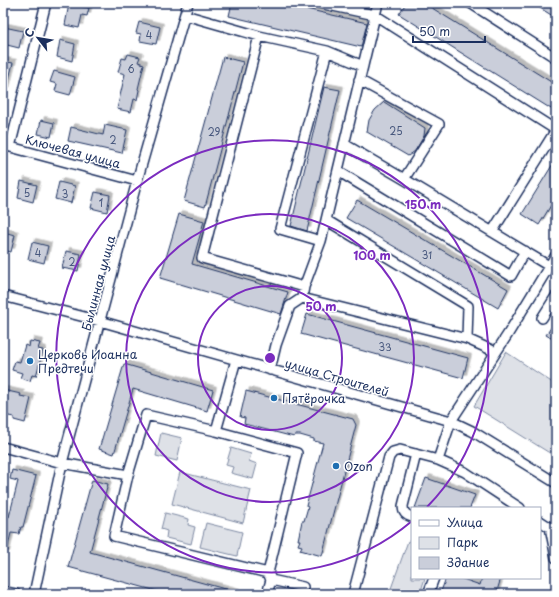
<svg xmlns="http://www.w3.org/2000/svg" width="559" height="597" viewBox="0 0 559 597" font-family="'Playpen Sans',sans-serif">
  <defs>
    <filter id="shadow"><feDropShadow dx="3.5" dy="-3.5" stdDeviation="0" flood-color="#0004"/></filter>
  </defs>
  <rect width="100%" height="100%" fill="#fff"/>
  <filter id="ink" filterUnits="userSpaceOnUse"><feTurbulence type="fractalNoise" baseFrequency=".025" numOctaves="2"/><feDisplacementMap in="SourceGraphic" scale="8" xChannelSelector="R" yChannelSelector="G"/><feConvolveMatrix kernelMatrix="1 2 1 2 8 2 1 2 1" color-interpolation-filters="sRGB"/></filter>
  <g filter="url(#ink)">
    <!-- green -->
    <path fill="#dee1e7" stroke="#7c88a2" d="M 506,352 L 556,385 L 556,457 L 474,406 Z
      M 161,433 L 182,438 L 177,461 L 156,456 Z
      M 231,448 L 251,454 L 249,461 L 257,464 L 253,479 L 231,473 L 233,467 L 226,465 Z
      M 180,472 L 251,490 L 243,523 L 172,504 Z
      M 165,513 L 189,519 L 188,525 L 195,527 L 191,544 L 166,538 L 167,531 L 161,529 Z
      M 206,523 L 242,532 L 237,556 L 200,547 Z
      M 408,541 L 412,542 L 412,578 L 425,578 L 420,594 L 389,594 Z"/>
    <!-- building -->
    <path fill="#caceda" stroke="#1b2f5e" filter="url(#shadow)" d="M 232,3 L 280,3 L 367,23 L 361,47 L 229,16 Z
      M 406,3 L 424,3 L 556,85 L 556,112 L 399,14 Z
      M 532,3 L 556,3 L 556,18 Z
      M 69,4 L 89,8 L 87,16 L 82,15 L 79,28 L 65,25 Z
      M 139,22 L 160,27 L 156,44 L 140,41 L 141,34 L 136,33 Z
      M 4,27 L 23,31 L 19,48 L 3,44 L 3,34 Z
      M 60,40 L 75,44 L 72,61 L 57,57 Z
      M 128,54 L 140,57 L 138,62 L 144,64 L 138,89 L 139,90 L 137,100 L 134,99 L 131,112 L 117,109 L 125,74 L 118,72 L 122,58 L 126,59 Z
      M 223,57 L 243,62 L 205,207 L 184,201 Z
      M 3,61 L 13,63 L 6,91 L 3,91 Z
      M 54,71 L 75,77 L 70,95 L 55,91 L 57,84 L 50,82 Z
      M 324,87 L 340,90 L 307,231 L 291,226 Z
      M 384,102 L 425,128 L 424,136 L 415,151 L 408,156 L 367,132 L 369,120 L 375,110 Z
      M 41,120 L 54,123 L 51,137 L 38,134 Z
      M 105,125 L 127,130 L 122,153 L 68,141 L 71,127 L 103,135 Z
      M 556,159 L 556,197 L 539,225 L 522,214 Z
      M 21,181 L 37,185 L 33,202 L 18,198 Z
      M 59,182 L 75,186 L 71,203 L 55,199 Z
      M 95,192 L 110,195 L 107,212 L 91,208 Z
      M 357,200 L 508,289 L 498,308 L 346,218 Z
      M 179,214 L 204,221 L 192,264 L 288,292 L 281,314 L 160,278 Z
      M 3,232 L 15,235 L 11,252 L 3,250 Z
      M 32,242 L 48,246 L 44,263 L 28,259 Z
      M 66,251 L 81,254 L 78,271 L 62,268 Z
      M 307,314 L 468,358 L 463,378 L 301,334 Z
      M 556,320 L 556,341 L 546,335 Z
      M 30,341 L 40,343 L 38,349 L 43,350 L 36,376 L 32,375 L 30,381 L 20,378 L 22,373 L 12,370 L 15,361 L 20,362 L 25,345 L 29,347 Z
      M 124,364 L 213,390 L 207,411 L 133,389 L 114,454 L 99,449 Z
      M 3,390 L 21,394 L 20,396 L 31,398 L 25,423 L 14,420 L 14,417 L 3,415 Z
      M 246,391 L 353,419 L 356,425 L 322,556 L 300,550 L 302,546 L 298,545 L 300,540 L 298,540 L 302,521 L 304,521 L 308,507 L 306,506 L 323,443 L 314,441 L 314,439 L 300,435 L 295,435 L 294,437 L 244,424 L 245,418 L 240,417 Z
      M 12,470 L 36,476 L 23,527 L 21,527 L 19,534 L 11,533 L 6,555 L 3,554 L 3,515 L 9,517 L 18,481 L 10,479 Z
      M 426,478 L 475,495 L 470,508 L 415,508 Z
      M 92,480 L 108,484 L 90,552 L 236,592 L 235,594 L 168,594 L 68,567 Z
      M 446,578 L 460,578 L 480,585 L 482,578 L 501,578 L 496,594 L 440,594 Z"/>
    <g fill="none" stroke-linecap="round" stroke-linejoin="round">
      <defs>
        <path id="minor" d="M 319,3 L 375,15 L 556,130
          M 470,3 L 556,58
          M 185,15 L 259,36 L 327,51 L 363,66
          M 259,36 L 202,258 L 304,287
          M 359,80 L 439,124 L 404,179
          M 344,144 L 404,179 L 549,266
          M 3,145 L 137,181
          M 10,147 L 46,3
          M 338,171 L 511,276 L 525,251
          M 326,220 L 468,306 L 467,339
          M 492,232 L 556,130
          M 321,241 L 280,229 L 327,51
          M 3,296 L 100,321 L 451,421 L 472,431 L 556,483
          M 302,298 L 467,339 L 496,352
          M 542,318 L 556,296
          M 270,370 L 276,345 L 290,306 L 302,298 L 304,287 L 321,241 L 326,220 L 378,3
          M 3,447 L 62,463 L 128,475 L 146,415 L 216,431 L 236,360
          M 438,460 L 451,421 L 508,334 L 556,255
          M 128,475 L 114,536 L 268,573 L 297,453 L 216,431
          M 412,517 C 406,515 403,513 403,506 L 416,454
          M 540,521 L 554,530
          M 550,527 L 556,558
          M 271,580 L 303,587 L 301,594
          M 3,591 L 16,594
          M 34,594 L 62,463 L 137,181 L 188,3
          M 267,594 L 271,580 L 269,575
          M 353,594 L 389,457 L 393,452 L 400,450 L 438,460 L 465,472 L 520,508
          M 428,594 L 434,578"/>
      </defs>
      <!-- minor casing -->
      <use href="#minor" stroke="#1b2f5e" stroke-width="12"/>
      <!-- minor -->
      <use href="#minor" stroke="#fff" stroke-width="9"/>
    </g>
  </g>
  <!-- distance rings -->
  <g fill="none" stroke="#7b2cbf" stroke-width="2">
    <circle cx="270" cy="358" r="72"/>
    <circle cx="270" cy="358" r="144"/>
    <path d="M412 521A216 216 0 1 1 427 507"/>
  </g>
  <!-- markers -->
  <g fill="#1f6fb2" stroke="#fff" stroke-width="1.5">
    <circle cx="30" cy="361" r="4"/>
    <circle cx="274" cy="398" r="4"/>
    <circle cx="336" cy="466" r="4"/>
  </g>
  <g text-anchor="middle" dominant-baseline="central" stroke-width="3" stroke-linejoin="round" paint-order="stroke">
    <!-- number labels -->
    <g font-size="10" fill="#47577d">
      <text x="149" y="34">4</text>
      <text x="131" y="68">6</text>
      <text x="396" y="130">25</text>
      <text x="214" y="131">29</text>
      <text x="113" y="139">2</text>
      <text x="27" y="192">5</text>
      <text x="65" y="193">3</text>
      <text x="101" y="202">1</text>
      <text x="38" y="252">4</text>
      <text x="427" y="254">31</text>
      <text x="72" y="261">2</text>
      <text x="385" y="346">33</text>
    </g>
    <!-- street labels -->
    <g font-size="12" fill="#1b2f5e" stroke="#fff">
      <text transform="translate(73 151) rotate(15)">Ключевая улица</text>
      <text transform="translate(98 283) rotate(-75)">Былинная улица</text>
      <text transform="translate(337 377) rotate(16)">улица Строителей</text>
    </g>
    <!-- poi labels -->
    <g font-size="12" fill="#1b2f5e" stroke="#fff" text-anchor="start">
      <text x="38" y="354">Церковь Иоанна<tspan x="38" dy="14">Предтечи</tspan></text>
      <text x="282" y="398">Пятёрочка</text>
      <text x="344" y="466">Ozon</text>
    </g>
  </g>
  <circle cx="270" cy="358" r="6" fill="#7b2cbf" stroke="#fff" stroke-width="2"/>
  <g font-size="12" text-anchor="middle" font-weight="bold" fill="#7b2cbf" stroke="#fff" stroke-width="3" stroke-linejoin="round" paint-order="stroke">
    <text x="423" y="209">150 m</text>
    <text x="372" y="260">100 m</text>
    <text x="321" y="311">50 m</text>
  </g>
  <!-- margin -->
  <rect width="559" height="597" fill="none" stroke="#fff" stroke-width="16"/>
  <rect x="8" y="8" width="543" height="581" fill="none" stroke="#1b2f5e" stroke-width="1.5" filter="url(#ink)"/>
  <!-- legend -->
  <rect x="411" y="507" width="130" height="72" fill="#ffffff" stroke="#a4acbf"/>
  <rect x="419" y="520" width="20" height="6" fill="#ffffff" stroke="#a4acbf"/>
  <text x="447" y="527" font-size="12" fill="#1b2f5e">Улица</text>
  <rect x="419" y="537" width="20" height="12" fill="#dee1e7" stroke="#a4acbf"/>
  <text x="447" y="547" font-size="12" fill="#1b2f5e">Парк</text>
  <rect x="419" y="557" width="20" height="12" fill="#caceda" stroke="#a4acbf"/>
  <text x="447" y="567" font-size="12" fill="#1b2f5e">Здание</text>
  <!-- north arrow -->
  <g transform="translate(38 38) rotate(301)" stroke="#ffffff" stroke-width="3" paint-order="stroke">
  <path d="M0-3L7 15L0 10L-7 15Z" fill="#1b2f5e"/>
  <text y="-6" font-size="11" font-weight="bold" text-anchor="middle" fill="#1b2f5e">С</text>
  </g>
  <!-- scale -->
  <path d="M413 36v6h72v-6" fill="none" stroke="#1b2f5e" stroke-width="2"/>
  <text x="419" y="36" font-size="12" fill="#1b2f5e" stroke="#ffffff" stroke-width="3" paint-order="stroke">50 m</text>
</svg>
